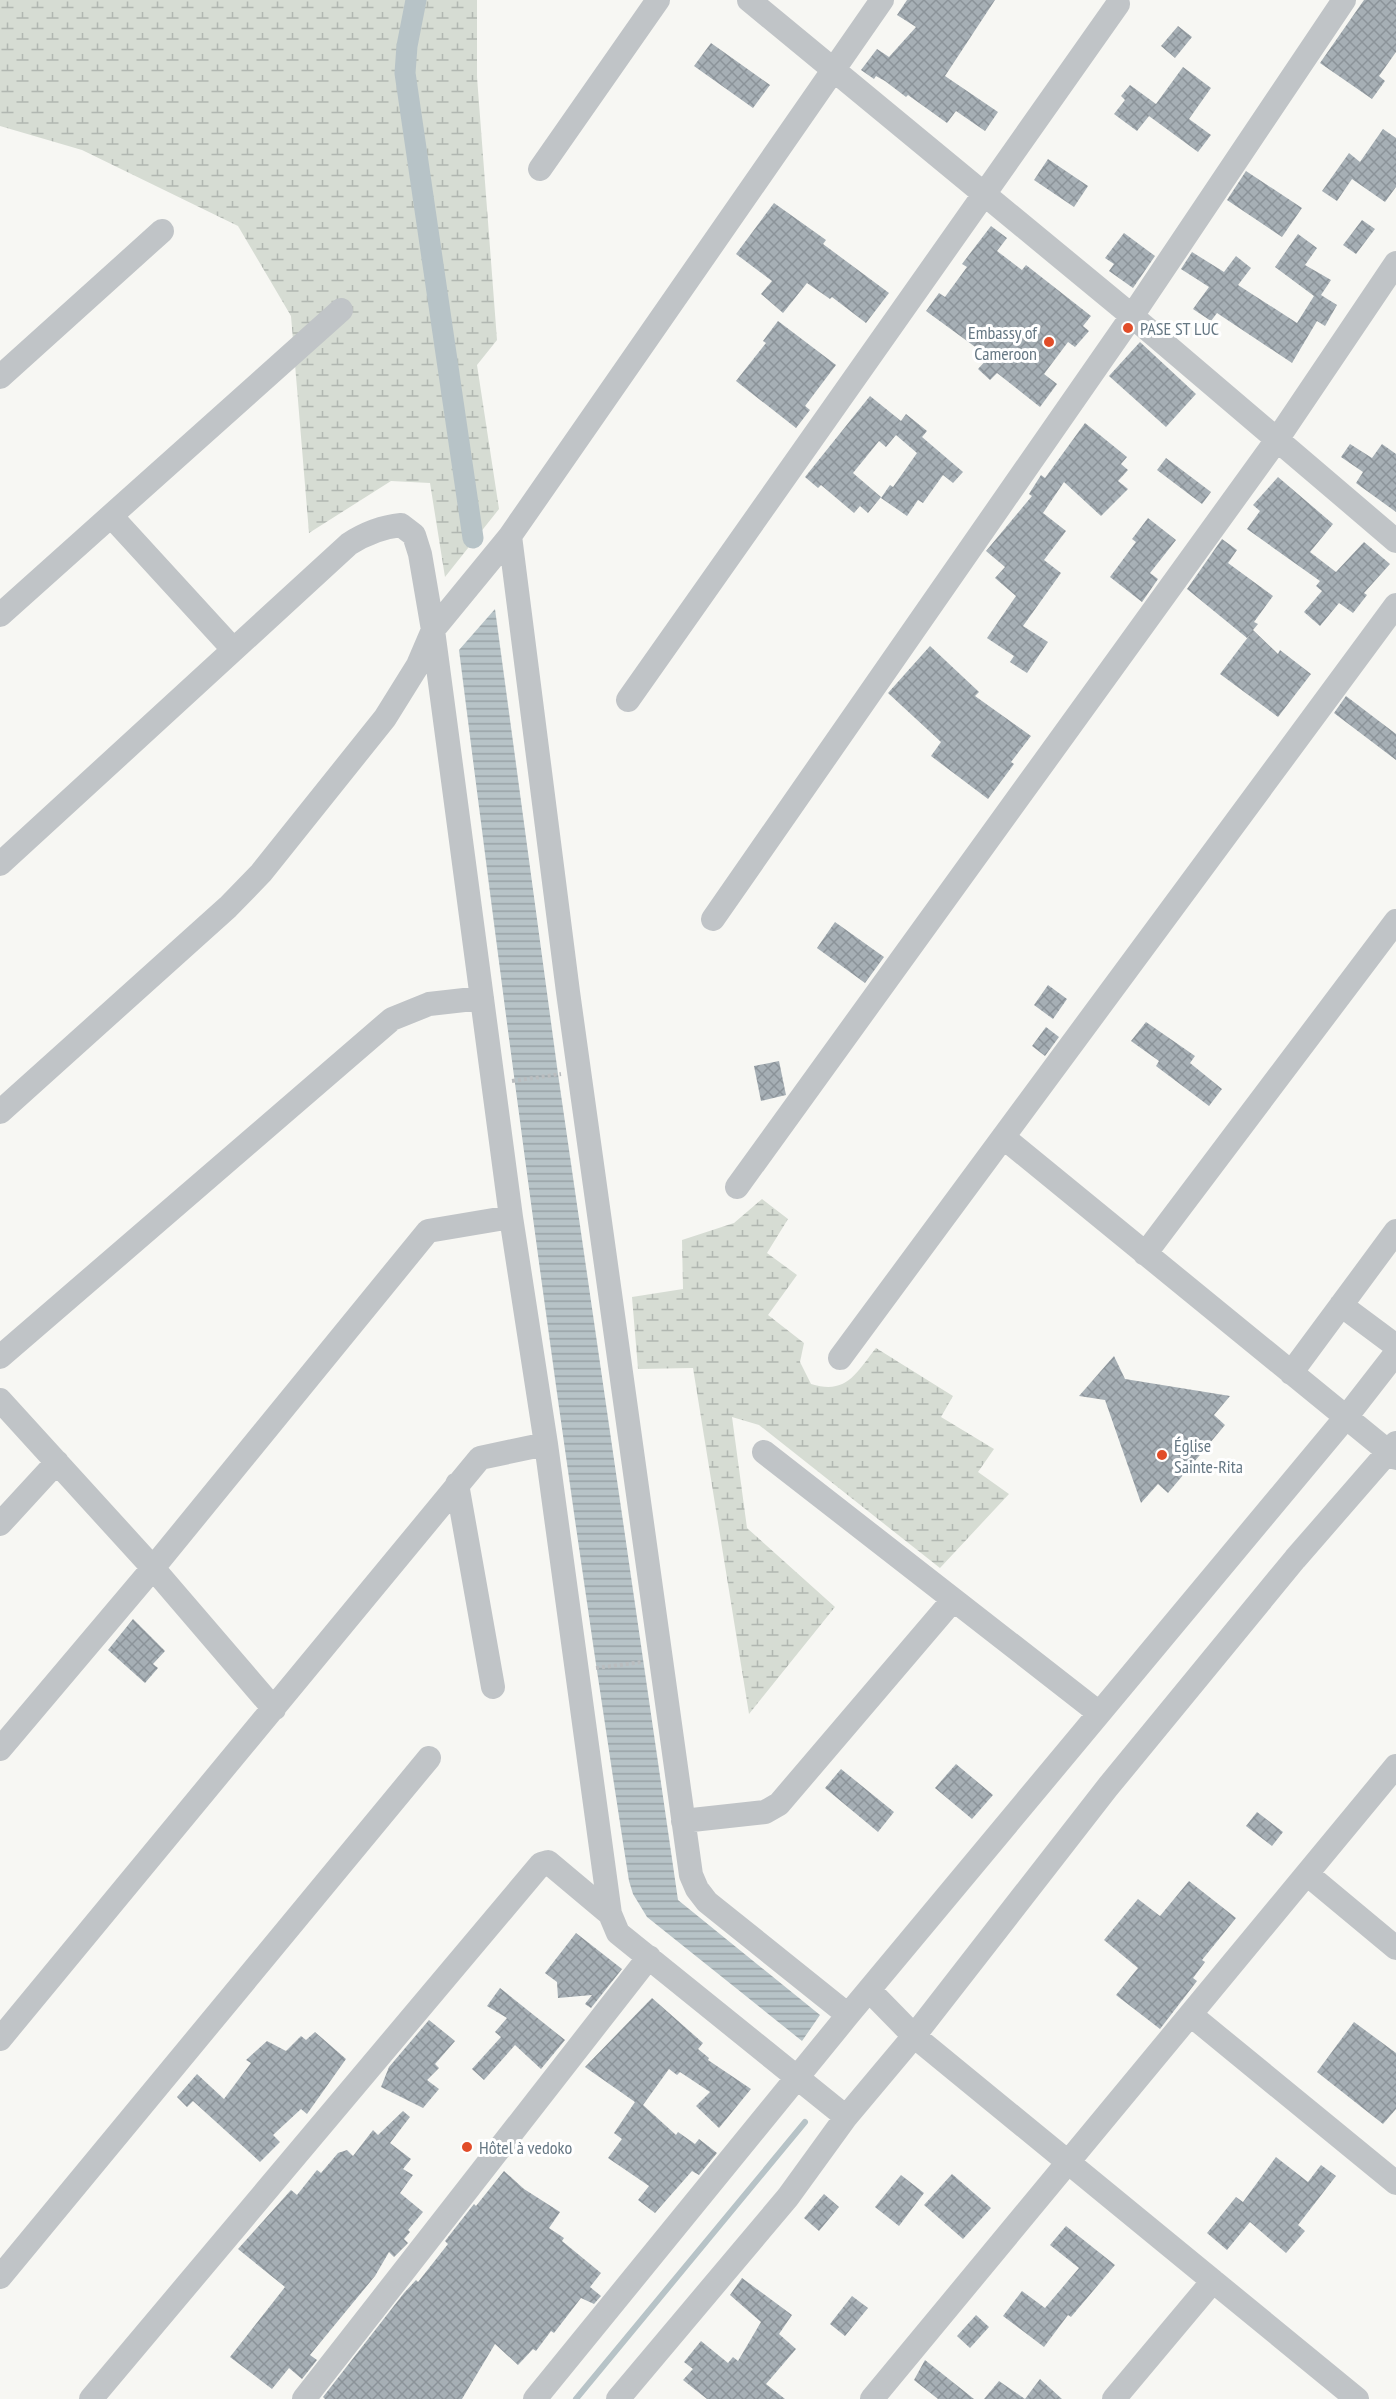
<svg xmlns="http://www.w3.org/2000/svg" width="1396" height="2399" viewBox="0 0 1396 2399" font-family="'PT Sans Narrow',sans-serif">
  <defs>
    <pattern id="wetland-marsh" width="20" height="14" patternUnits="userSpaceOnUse" patternTransform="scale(1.5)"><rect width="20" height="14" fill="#d6dcd3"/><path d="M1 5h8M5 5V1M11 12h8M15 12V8" fill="none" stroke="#b1b7b1"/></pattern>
    <pattern id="water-rules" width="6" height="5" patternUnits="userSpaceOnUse" patternTransform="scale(1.5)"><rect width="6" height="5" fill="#b7c3c7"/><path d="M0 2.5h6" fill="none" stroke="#99a3a7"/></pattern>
    <pattern id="building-cross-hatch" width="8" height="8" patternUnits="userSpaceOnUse" patternTransform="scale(1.5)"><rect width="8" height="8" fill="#a6afb5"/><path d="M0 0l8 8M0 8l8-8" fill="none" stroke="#8b9399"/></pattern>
  </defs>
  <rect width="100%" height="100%" fill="#f7f7f3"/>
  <!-- wetland -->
  <path fill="url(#wetland-marsh)" d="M 0,0 L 477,0 L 477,77 L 497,340 L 477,365 L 499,509 L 445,577 L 430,483 L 391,481 L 309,533 L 291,316 L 238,226 L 82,150 L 0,126 Z
    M 762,1199 L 788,1219 L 767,1253 L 797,1275 L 768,1315 L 804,1343 L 800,1362 L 811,1384 C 847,1395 856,1373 876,1348 L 953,1396 L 941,1417 L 994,1449 L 978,1472 L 1009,1494 L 940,1568 L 759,1425 L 732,1417 L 747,1528 L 835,1607 L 749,1714 L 693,1368 L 638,1369 L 632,1297 L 683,1289 L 682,1240 L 734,1223 Z"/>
  <!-- water -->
  <path fill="url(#water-rules)" d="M 495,609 L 558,1074 L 678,1900 L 820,2015 L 802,2041 L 647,1917 L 633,1894 L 629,1881 C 565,1472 511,1061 459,650 Z"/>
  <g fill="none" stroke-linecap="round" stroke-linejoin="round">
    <!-- stream -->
    <path stroke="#b7c3c7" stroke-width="6" d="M 576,2399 L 805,2122"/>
    <!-- canal -->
    <path stroke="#b7c3c7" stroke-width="21" d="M 416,0 L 407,46 L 405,73 L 473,538"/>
  </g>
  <!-- building -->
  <path fill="url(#building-cross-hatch)" d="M 907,0 L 995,0 L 945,76 L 998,112 L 985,131 L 956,111 L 947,123 L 908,95 L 906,97 L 885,81 L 876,76 L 874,79 L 861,70 L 877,49 L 889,57 L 916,27 L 897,15 Z
    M 1364,0 L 1396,0 L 1396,52 L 1379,76 L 1385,81 L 1372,99 L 1320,63 Z
    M 1178,26 L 1192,37 L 1175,58 L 1161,46 Z
    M 711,43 L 770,85 L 753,108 L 694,66 Z
    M 1183,67 L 1211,88 L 1189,119 L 1211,135 L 1198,152 L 1149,116 L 1137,131 L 1114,114 L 1125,100 L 1121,96 L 1130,85 L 1156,104 Z
    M 1383,129 L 1396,138 L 1396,187 L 1385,202 L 1352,179 L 1337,201 L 1322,191 L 1349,153 L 1360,162 Z
    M 1048,159 L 1088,186 L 1074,207 L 1034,180 Z
    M 1246,171 L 1302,208 L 1282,237 L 1227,200 Z
    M 774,203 L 826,240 L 823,244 L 889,293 L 866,323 L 832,297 L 830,299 L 807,283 L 783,313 L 761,294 L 772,281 L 736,254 Z
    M 1362,220 L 1375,229 L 1356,254 L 1343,245 Z
    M 991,226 L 1007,238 L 997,251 L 1022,270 L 1026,265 L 1091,316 L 1083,326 L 1089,331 L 1075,347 L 1068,342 L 1044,374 L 1057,384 L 1040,407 L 997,373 L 990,380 L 978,369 L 989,357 L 926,311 L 939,293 L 945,297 L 967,267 L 962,264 Z
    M 1124,233 L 1155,256 L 1133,288 L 1109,271 L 1114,264 L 1105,258 Z
    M 1298,234 L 1317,248 L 1305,265 L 1331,280 L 1321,295 L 1337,305 L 1325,326 L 1317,321 L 1292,363 L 1217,313 L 1211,321 L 1193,309 L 1209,287 L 1181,269 L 1192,252 L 1224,272 L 1236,256 L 1251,268 L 1238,285 L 1297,323 L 1314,296 L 1275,267 Z
    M 778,321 L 836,365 L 805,406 L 810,410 L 796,428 L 736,381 L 766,343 L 763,341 Z
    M 1140,342 L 1196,394 L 1166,427 L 1109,376 Z
    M 870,396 L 901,421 L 906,414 L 927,431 L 922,437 L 963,472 L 953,483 L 943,475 L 923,503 L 918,500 L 907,516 L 881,498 L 890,485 L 893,487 L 917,453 L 896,435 L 886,447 L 879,441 L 853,473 L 881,497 L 868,513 L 860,506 L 854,513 L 821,485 L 818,488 L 805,477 Z
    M 1085,423 L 1127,457 L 1121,464 L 1128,470 L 1118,481 L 1128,489 L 1101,516 L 1064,482 L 1043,513 L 1066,531 L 1044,560 L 1061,573 L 1023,626 L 1048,642 L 1027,673 L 1010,662 L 1014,656 L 987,638 L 1016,596 L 995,578 L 1005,567 L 986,551 L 1032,496 L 1029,494 L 1041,475 L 1045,478 Z
    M 1350,444 L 1372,458 L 1382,444 L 1396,454 L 1396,512 L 1356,483 L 1363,472 L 1341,457 Z
    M 1166,458 L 1211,492 L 1202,504 L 1157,470 Z
    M 1278,477 L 1333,524 L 1310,552 L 1336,572 L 1364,542 L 1390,564 L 1364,593 L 1367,595 L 1353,613 L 1339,603 L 1320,626 L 1304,612 L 1322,591 L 1316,586 L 1320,581 L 1247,529 L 1260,511 L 1253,505 Z
    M 1148,518 L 1176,540 L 1150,573 L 1158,579 L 1142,602 L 1110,577 L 1136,542 L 1132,539 Z
    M 1222,539 L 1237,550 L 1228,563 L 1273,596 L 1254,622 L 1258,624 L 1253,630 L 1278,654 L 1280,650 L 1311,674 L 1278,717 L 1220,674 L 1252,632 L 1247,638 L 1187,589 Z
    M 930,646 L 979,692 L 975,696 L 1031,736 L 1011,762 L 1014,764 L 988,799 L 931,756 L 941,742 L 888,693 Z
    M 1346,696 L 1396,734 L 1396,760 L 1334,713 Z
    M 835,922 L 884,957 L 865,983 L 817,948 Z
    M 1048,985 L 1067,999 L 1053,1019 L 1034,1005 Z
    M 1146,1022 L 1195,1056 L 1190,1063 L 1222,1089 L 1209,1106 L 1156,1066 L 1159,1061 L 1131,1041 Z
    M 1046,1027 L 1059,1037 L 1045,1056 L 1032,1046 Z
    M 779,1061 L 786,1095 L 761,1101 L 754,1066 Z
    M 1114,1356 L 1125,1379 L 1230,1396 L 1214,1415 L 1225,1425 L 1168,1493 L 1158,1484 L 1141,1503 L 1105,1400 L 1079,1396 Z
    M 133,1619 L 165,1651 L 153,1664 L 158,1668 L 145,1683 L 108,1650 Z
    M 956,1764 L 993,1795 L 972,1819 L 935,1788 Z
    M 841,1769 L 894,1812 L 878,1832 L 825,1788 Z
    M 1257,1812 L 1283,1832 L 1272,1846 L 1246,1826 Z
    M 1189,1881 L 1236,1918 L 1202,1960 L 1205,1962 L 1193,1978 L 1197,1981 L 1160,2029 L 1116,1995 L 1138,1968 L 1104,1940 L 1138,1899 L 1160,1916 Z
    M 576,1933 L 622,1969 L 591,2008 L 585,2004 L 592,1995 L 558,1998 L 557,1982 L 545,1973 Z
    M 500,1988 L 565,2040 L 541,2069 L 515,2045 L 484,2080 L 472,2069 L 501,2037 L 495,2032 L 507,2018 L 487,2006 Z
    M 652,1998 L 703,2043 L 698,2049 L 709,2058 L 708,2060 L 751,2089 L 719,2128 L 696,2106 L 710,2092 L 680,2072 L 677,2075 L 669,2069 L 643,2105 L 676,2135 L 678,2132 L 695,2144 L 699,2139 L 717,2153 L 699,2175 L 692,2171 L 655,2213 L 638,2200 L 649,2186 L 608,2158 L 622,2139 L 614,2133 L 635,2102 L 585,2067 Z
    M 429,2020 L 455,2041 L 435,2064 L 439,2068 L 427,2080 L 439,2089 L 423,2108 L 381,2087 L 389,2067 Z
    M 1354,2022 L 1396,2053 L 1396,2109 L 1383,2124 L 1317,2072 Z
    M 315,2032 L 346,2059 L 307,2114 L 301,2109 L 273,2135 L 280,2142 L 260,2162 L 193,2101 L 187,2107 L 177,2097 L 197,2074 L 224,2099 L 251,2063 L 246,2060 L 267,2041 L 286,2051 L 301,2036 L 306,2040 Z
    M 403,2111 L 410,2117 L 390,2143 L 411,2159 L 403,2169 L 413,2175 L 400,2193 L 423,2212 L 408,2230 L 410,2232 L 404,2239 L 408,2243 L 394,2257 L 389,2252 L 375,2276 L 310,2355 L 317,2360 L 302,2379 L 289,2368 L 272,2389 L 230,2357 L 285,2287 L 238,2249 L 291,2190 L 297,2195 L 317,2170 L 321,2173 L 338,2153 L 347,2150 L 353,2156 L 373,2130 L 378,2135 Z
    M 1276,2157 L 1308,2182 L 1321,2165 L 1336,2176 L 1298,2225 L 1305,2231 L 1286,2253 L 1250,2222 L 1227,2250 L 1207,2233 L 1236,2197 L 1243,2202 Z
    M 504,2171 L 524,2189 L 560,2212 L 549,2228 L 564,2238 L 562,2241 L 601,2273 L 590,2287 L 601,2296 L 594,2304 L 581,2298 L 554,2333 L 551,2331 L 536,2351 L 533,2349 L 518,2365 L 495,2344 L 462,2399 L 325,2399 L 323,2397 L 404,2293 L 416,2280 L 418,2282 L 448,2244 L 445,2241 L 474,2204 L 476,2206 Z
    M 952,2174 L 991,2208 L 963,2239 L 924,2205 Z
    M 901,2175 L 924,2193 L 899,2226 L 875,2207 Z
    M 824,2194 L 839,2207 L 819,2231 L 804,2218 Z
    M 1066,2226 L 1115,2265 L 1071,2317 L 1068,2315 L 1044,2347 L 1003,2316 L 1022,2291 L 1045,2308 L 1079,2268 L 1050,2245 Z
    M 742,2278 L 792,2315 L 779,2334 L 796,2349 L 766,2384 L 785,2399 L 707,2399 L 683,2380 L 693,2369 L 684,2362 L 701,2341 L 728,2363 L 733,2357 L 738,2361 L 761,2322 L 730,2295 Z
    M 852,2296 L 868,2308 L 845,2336 L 830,2324 Z
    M 976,2315 L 989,2327 L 970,2348 L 957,2336 Z
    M 925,2360 L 974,2399 L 938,2399 L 914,2380 Z
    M 1040,2379 L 1062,2399 L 984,2399 L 999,2381 L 1025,2399 Z"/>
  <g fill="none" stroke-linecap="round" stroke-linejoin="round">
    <!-- path -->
    <path stroke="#babdbf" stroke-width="4" stroke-dasharray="3 3" stroke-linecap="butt" d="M 512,1081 L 561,1074
      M 596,1668 L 642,1662"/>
    <!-- minor -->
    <path stroke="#c0c4c7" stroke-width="24" d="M 749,0 L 1132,316 L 1396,541
      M 540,169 L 658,0
      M 0,377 L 162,231
      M 112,517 L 233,649
      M 510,536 L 568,992 L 691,1875 L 697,1889 L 707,1902 L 848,2015
      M 0,615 L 341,310
      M 628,700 L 1118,4
      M 0,864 L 349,544 C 366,533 381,527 401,525 L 414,535 L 420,554 L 433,630 L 511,1217 L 546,1444 L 610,1914 L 618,1933 L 846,2117
      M 713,919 L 1132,316 L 1344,0
      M 0,1112 L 228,907 L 261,873 L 385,718 L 418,665 L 433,630 L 510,536 L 882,0
      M 1003,1137 L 1396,1458
      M 737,1187 L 1276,441 L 1396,263
      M 1145,1254 L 1396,921
      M 1341,1305 L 1396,1346
      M 0,1357 L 392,1019 L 429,1004 L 482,998
      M 840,1358 L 1396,605
      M 1291,1373 L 1396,1231
      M 0,1400 L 153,1568 L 274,1709
      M 764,1452 L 1099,1713
      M 457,1484 L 493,1687
      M 0,1524 L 57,1462
      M 0,1749 L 153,1568 L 428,1231 L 511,1217
      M 683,1821 L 765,1812 L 779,1804 L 953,1600
      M 1307,1874 L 1396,1948
      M 870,1991 L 914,2036 L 1357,2399
      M 1191,2015 L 1396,2183
      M 0,2039 L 480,1458 L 546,1444
      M 0,2277 L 429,1758
      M 91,2399 L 541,1864 L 548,1862 L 610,1914
      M 304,2399 L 649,1957
      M 535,2399 L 848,2015 L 1347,1416 L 1396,1353
      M 618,2399 L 788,2197 L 846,2117 L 914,2036 L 1107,1788 L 1295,1559 L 1396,1443
      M 872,2399 L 1396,1766
      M 1114,2399 L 1213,2281"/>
  </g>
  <!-- markers -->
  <g fill="#e14d29" stroke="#fff" stroke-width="2">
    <circle cx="1128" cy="328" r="6"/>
    <circle cx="1049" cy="342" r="6"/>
    <circle cx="1162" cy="1455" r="6"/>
    <circle cx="467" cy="2147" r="6"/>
  </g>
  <g text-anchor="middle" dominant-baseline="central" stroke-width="6" stroke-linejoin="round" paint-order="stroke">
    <!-- poi labels -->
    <g font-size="18" fill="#667884" stroke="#fff" text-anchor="start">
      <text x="1140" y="328">PASE ST LUC</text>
      <text x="1037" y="332" text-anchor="end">Embassy of<tspan x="1037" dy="21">Cameroon</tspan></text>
      <text x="1174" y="1445">Église<tspan x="1174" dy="21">Sainte-Rita</tspan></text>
      <text x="479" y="2147">Hôtel à vedoko</text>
    </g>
  </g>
</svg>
